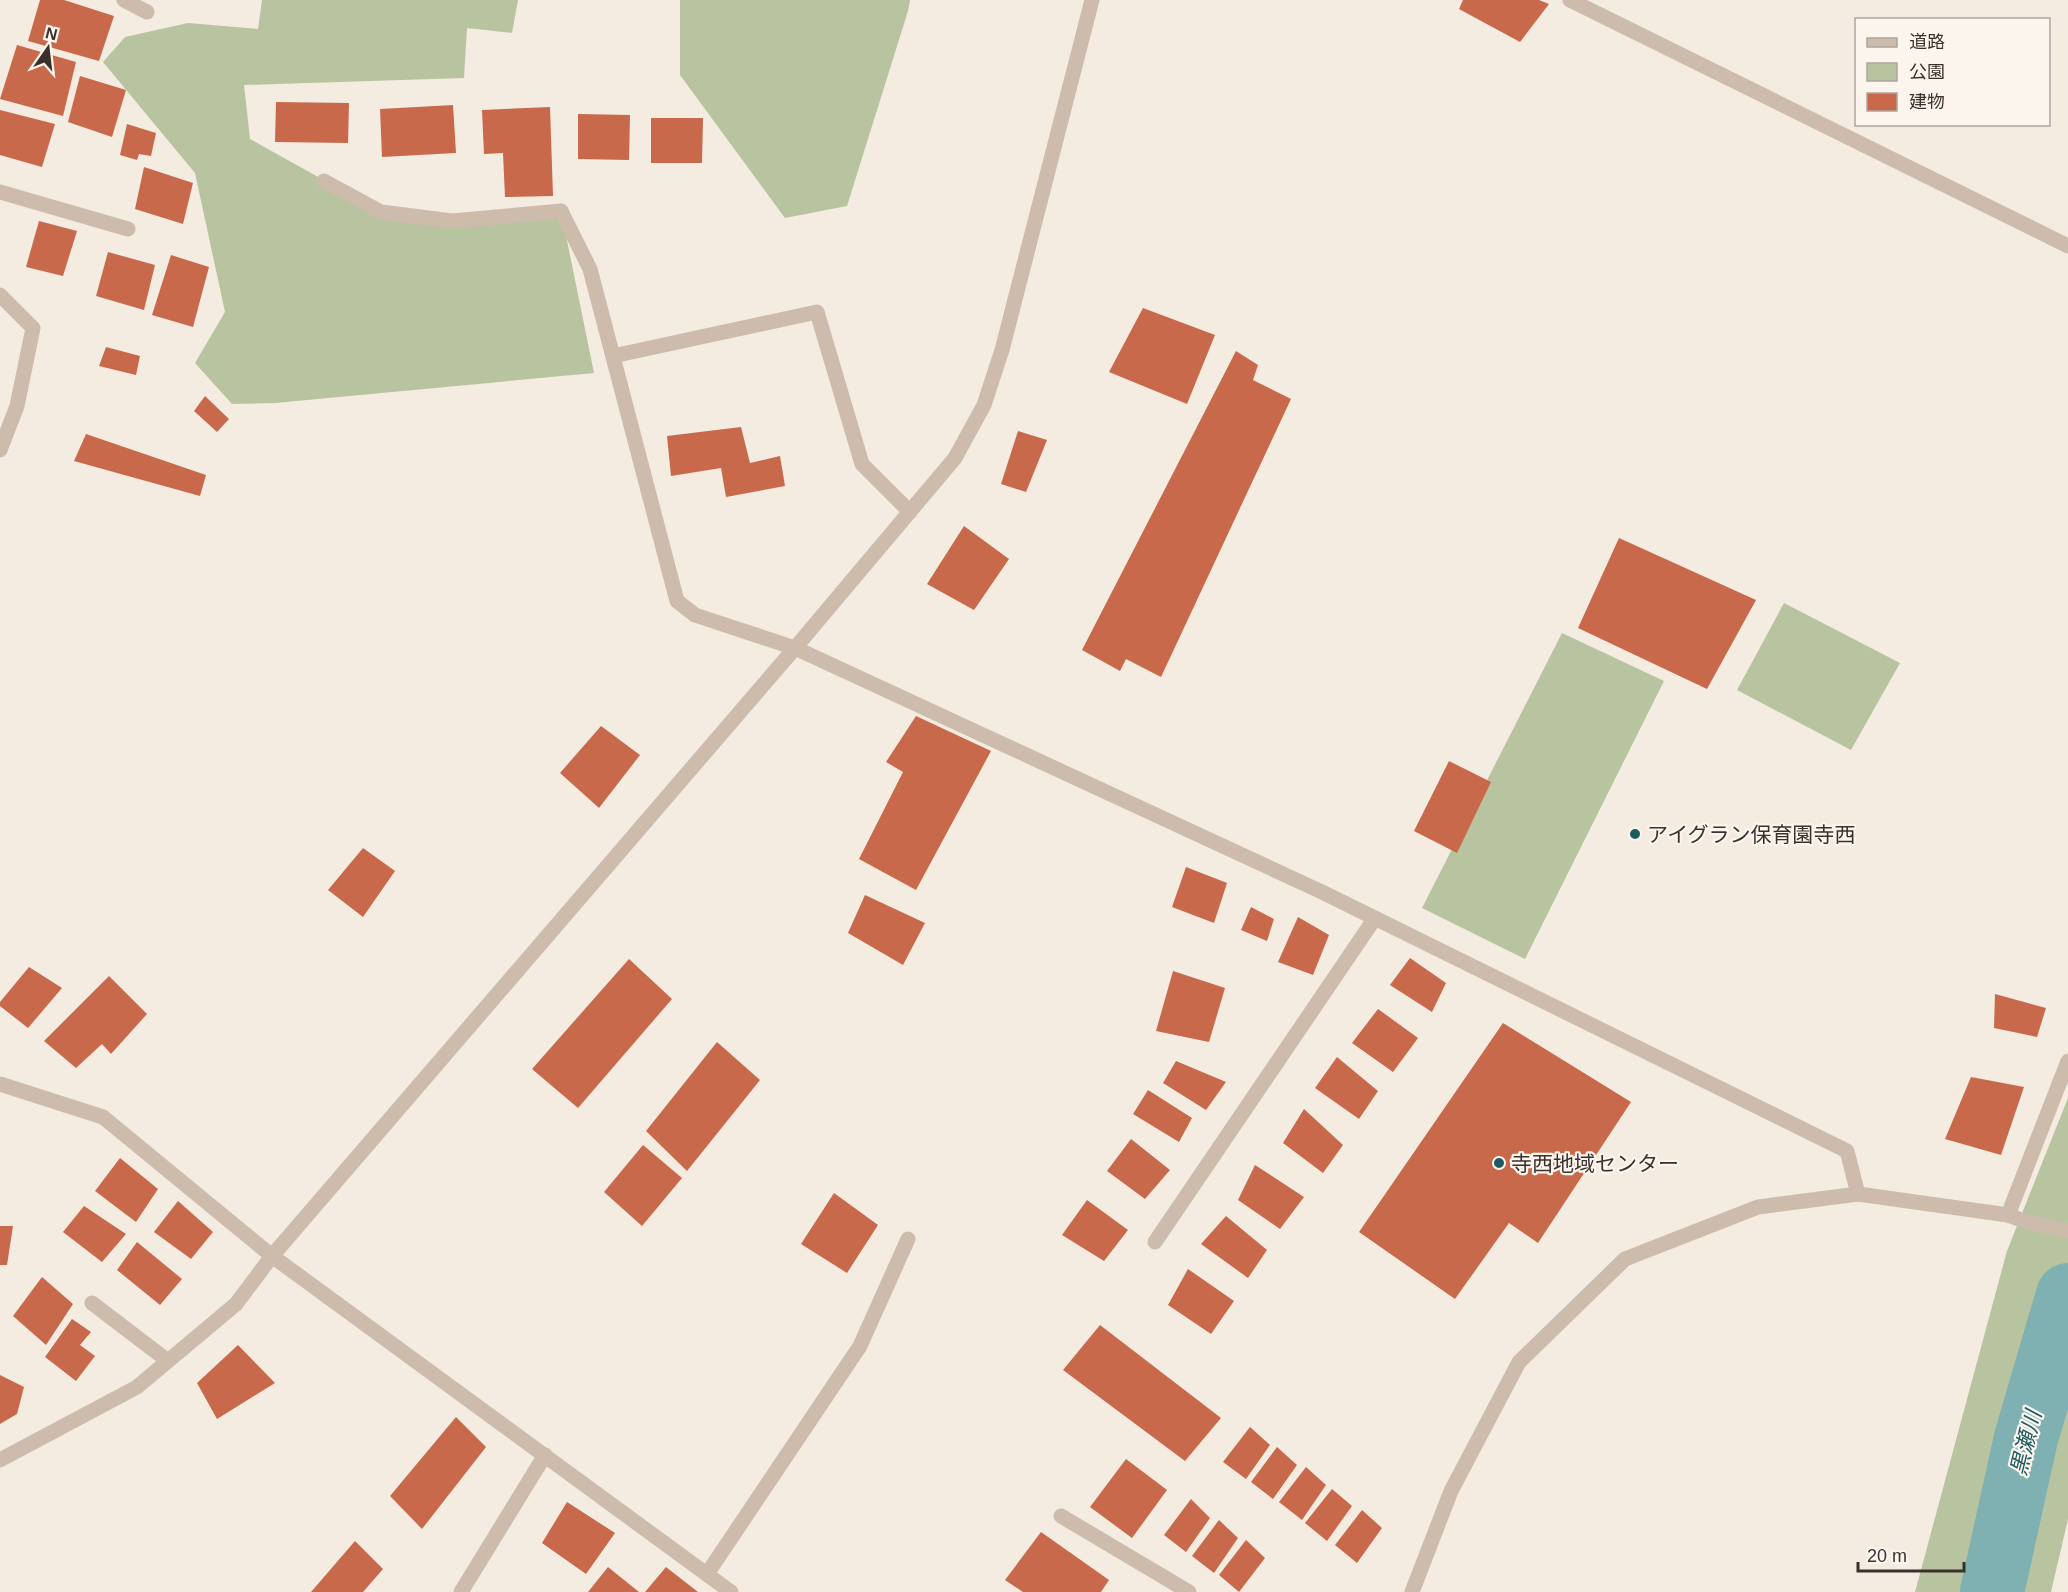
<svg xmlns="http://www.w3.org/2000/svg" width="2068" height="1592" viewBox="0 0 2068 1592" font-family="Helvetica,'Noto Sans JP',sans-serif">
  <rect width="100%" height="100%" fill="#f4ebe1"/>
  <!-- green -->
  <path fill="#b8c4a0" d="M 262,0 L 518,0 L 512,33 L 467,28 L 464,78 L 244,85 L 250,139 L 381,212 L 452,221 L 561,211 L 594,373 L 275,403 L 232,404 L 195,363 L 225,312 L 195,173 L 103,62 L 125,37 L 188,23 L 258,29 Z
    M 680,0 L 910,0 L 908,11 L 847,206 L 785,218 L 680,75 Z
    M 1784,603 L 1900,663 L 1851,750 L 1737,690 Z
    M 1562,633 L 1664,681 L 1525,959 L 1422,908 Z
    M 2068,1098 L 2068,1519 L 2051,1592 L 1915,1592 L 2007,1251 Z"/>
  <g fill="none" stroke-linecap="round" stroke-linejoin="round">
    <!-- river -->
    <path stroke="#7fb0b2" stroke-width="64" d="M 1992,1592 L 2026,1438 L 2068,1295"/>
  </g>
  <!-- building -->
  <path fill="#c8694b" d="M 40,0 L 64,0 L 114,16 L 99,61 L 28,41 Z
    M 1463,0 L 1539,0 L 1549,4 L 1520,42 L 1459,9 Z
    M 17,45 L 76,62 L 63,116 L 0,99 Z
    M 80,76 L 126,90 L 112,137 L 68,122 Z
    M 276,102 L 349,103 L 348,143 L 275,142 Z
    M 453,105 L 456,153 L 382,157 L 380,109 Z
    M 550,107 L 553,196 L 505,197 L 503,153 L 484,154 L 482,110 Z
    M 0,110 L 55,124 L 42,167 L 0,155 Z
    M 578,114 L 630,115 L 629,160 L 578,159 Z
    M 651,118 L 703,118 L 702,163 L 651,163 Z
    M 127,124 L 156,133 L 151,156 L 139,154 L 137,160 L 120,155 Z
    M 144,167 L 193,183 L 183,224 L 135,209 Z
    M 39,221 L 77,231 L 63,276 L 26,267 Z
    M 108,252 L 155,265 L 144,310 L 96,296 Z
    M 171,255 L 209,267 L 193,327 L 152,315 Z
    M 1143,308 L 1215,335 L 1187,404 L 1109,372 Z
    M 106,347 L 140,356 L 136,375 L 99,366 Z
    M 1236,351 L 1258,365 L 1253,380 L 1291,399 L 1161,677 L 1126,659 L 1120,671 L 1082,650 Z
    M 205,396 L 229,419 L 217,432 L 194,411 Z
    M 741,427 L 750,463 L 780,456 L 785,486 L 726,497 L 721,468 L 671,476 L 667,436 Z
    M 1018,431 L 1047,440 L 1026,492 L 1001,484 Z
    M 86,434 L 206,475 L 200,496 L 74,461 Z
    M 964,526 L 1009,559 L 974,610 L 927,584 Z
    M 1619,538 L 1756,600 L 1707,689 L 1578,628 Z
    M 916,716 L 991,751 L 916,890 L 859,859 L 903,772 L 886,762 Z
    M 601,726 L 640,755 L 599,808 L 560,773 Z
    M 1449,761 L 1491,782 L 1457,853 L 1414,831 Z
    M 363,848 L 395,871 L 363,917 L 328,890 Z
    M 1186,867 L 1227,883 L 1214,923 L 1172,907 Z
    M 865,895 L 925,923 L 903,965 L 848,933 Z
    M 1251,907 L 1274,919 L 1267,941 L 1241,930 Z
    M 1298,917 L 1329,935 L 1313,975 L 1278,962 Z
    M 1410,958 L 1446,983 L 1432,1012 L 1390,985 Z
    M 629,959 L 672,999 L 578,1108 L 532,1069 Z
    M 29,967 L 62,988 L 28,1028 L 0,1006 L 0,1002 Z
    M 1173,971 L 1225,988 L 1209,1042 L 1156,1031 Z
    M 109,976 L 147,1014 L 111,1054 L 102,1044 L 76,1068 L 44,1041 Z
    M 1995,994 L 2046,1008 L 2037,1037 L 1994,1028 Z
    M 1378,1009 L 1418,1038 L 1393,1072 L 1352,1043 Z
    M 1503,1023 L 1631,1102 L 1538,1243 L 1509,1223 L 1455,1299 L 1359,1232 Z
    M 717,1042 L 760,1080 L 687,1171 L 646,1131 Z
    M 1337,1057 L 1378,1091 L 1359,1119 L 1315,1088 Z
    M 1176,1061 L 1226,1082 L 1206,1110 L 1163,1083 Z
    M 1971,1077 L 2024,1087 L 2001,1155 L 1945,1139 Z
    M 1148,1090 L 1192,1118 L 1179,1142 L 1133,1114 Z
    M 1304,1109 L 1343,1145 L 1323,1173 L 1283,1143 Z
    M 1131,1139 L 1170,1170 L 1145,1199 L 1107,1171 Z
    M 643,1145 L 682,1178 L 642,1226 L 604,1192 Z
    M 120,1158 L 158,1189 L 136,1222 L 95,1191 Z
    M 1255,1165 L 1304,1197 L 1280,1229 L 1238,1200 Z
    M 834,1193 L 878,1225 L 847,1273 L 801,1244 Z
    M 1087,1200 L 1128,1230 L 1104,1261 L 1062,1235 Z
    M 178,1201 L 213,1232 L 191,1259 L 154,1232 Z
    M 84,1206 L 126,1234 L 102,1262 L 63,1232 Z
    M 1226,1216 L 1267,1250 L 1248,1278 L 1201,1244 Z
    M 0,1226 L 13,1226 L 7,1265 L 0,1265 Z
    M 137,1242 L 182,1279 L 160,1305 L 117,1270 Z
    M 1188,1269 L 1234,1301 L 1211,1334 L 1168,1305 Z
    M 42,1277 L 73,1304 L 46,1345 L 13,1316 Z
    M 72,1319 L 91,1332 L 80,1345 L 95,1356 L 76,1381 L 45,1357 Z
    M 1100,1325 L 1221,1418 L 1185,1461 L 1063,1370 Z
    M 238,1345 L 275,1383 L 217,1419 L 197,1383 Z
    M 0,1375 L 24,1387 L 17,1414 L 0,1424 Z
    M 456,1417 L 486,1447 L 422,1529 L 390,1496 Z
    M 1250,1427 L 1270,1445 L 1246,1479 L 1223,1462 Z
    M 1277,1447 L 1297,1465 L 1273,1499 L 1251,1482 Z
    M 1126,1459 L 1167,1490 L 1132,1538 L 1090,1507 Z
    M 1306,1467 L 1326,1485 L 1302,1520 L 1279,1502 Z
    M 1332,1489 L 1352,1506 L 1327,1541 L 1305,1523 Z
    M 1191,1499 L 1210,1518 L 1186,1552 L 1164,1535 Z
    M 567,1502 L 615,1533 L 586,1574 L 542,1543 Z
    M 1362,1510 L 1382,1528 L 1357,1563 L 1335,1545 Z
    M 1219,1520 L 1238,1538 L 1214,1573 L 1192,1556 Z
    M 1041,1532 L 1109,1580 L 1101,1592 L 1023,1592 L 1005,1580 Z
    M 1246,1540 L 1265,1558 L 1239,1592 L 1219,1575 Z
    M 355,1541 L 383,1569 L 363,1592 L 311,1592 Z
    M 608,1567 L 639,1592 L 588,1592 Z
    M 666,1567 L 698,1592 L 645,1592 Z"/>
  <g fill="none" stroke-linecap="round" stroke-linejoin="round">
    <!-- service -->
    <path stroke="#cdbbac" stroke-width="15" d="M 124,0 L 147,12
      M 324,181 L 381,212 L 452,221 L 561,211"/>
    <!-- minor -->
    <path stroke="#cdbbac" stroke-width="15" d="M 1570,0 L 2068,246
      M 0,192 L 128,229
      M 561,211 L 590,269 L 677,601 L 695,615 L 795,648 L 1322,892 L 1847,1151 L 1858,1194
      M 0,295 L 33,328 L 17,406 L 0,450
      M 613,356 L 817,312 L 862,464 L 910,512
      M 0,1084 L 103,1117 L 272,1256 L 731,1592
      M 2008,1215 L 2068,1061
      M 2024,1221 L 2068,1231
      M 1155,1242 L 1375,918
      M 92,1303 L 168,1361
      M 0,1460 L 137,1387 L 236,1304 L 272,1256 L 795,648
      M 1061,1516 L 1189,1592
      M 707,1574 L 860,1346 L 908,1239
      M 461,1592 L 545,1455"/>
    <!-- tertiary -->
    <path stroke="#cdbbac" stroke-width="15" d="M 795,648 L 955,458 L 984,405 L 1002,350 L 1092,0
      M 1412,1592 L 1451,1491 L 1519,1362 L 1625,1259 L 1758,1207 L 1858,1194 L 2008,1215 L 2024,1221"/>
  </g>
  <!-- markers -->
  <g fill="#1f5a5e" stroke="#fbf5ee" stroke-width="2">
    <circle cx="1635" cy="834" r="6"/>
    <circle cx="1499" cy="1163" r="6"/>
  </g>
  <g text-anchor="middle" dominant-baseline="central" stroke-width="4.5" stroke-linejoin="round" paint-order="stroke">
    <!-- poi labels -->
    <g font-size="21" fill="#3b302b" stroke="#fbf5ee" text-anchor="start">
      <text x="1647" y="834">アイグラン保育園寺西</text>
      <text x="1511" y="1163">寺西地域センター</text>
    </g>
    <!-- water labels -->
    <g font-size="22" font-style="italic" fill="#1f5a5e" stroke="#fbf5ee">
      <text transform="translate(2026 1443) rotate(-76)">黒瀬川</text>
    </g>
  </g>
  <!-- legend -->
  <rect x="1855" y="18" width="195" height="108" fill="#fbf5ee" stroke="#aea6a0" stroke-width="1.5"/>
  <rect x="1867" y="38" width="30" height="9" fill="#cdbbac" stroke="#aea6a0" stroke-width="1.5"/>
  <text x="1909" y="48" font-size="18" fill="#3b302b">道路</text>
  <rect x="1867" y="63" width="30" height="18" fill="#b8c4a0" stroke="#aea6a0" stroke-width="1.5"/>
  <text x="1909" y="78" font-size="18" fill="#3b302b">公園</text>
  <rect x="1867" y="93" width="30" height="18" fill="#c8694b" stroke="#aea6a0" stroke-width="1.5"/>
  <text x="1909" y="108" font-size="18" fill="#3b302b">建物</text>
  <!-- north arrow -->
  <g transform="translate(48 48) rotate(14)" stroke="#fbf5ee" stroke-width="4.5" paint-order="stroke">
  <path d="M0-4.5L10 22L0 15L-10 22Z" fill="#3b302b"/>
  <text y="-9" font-size="16" font-weight="bold" text-anchor="middle" fill="#3b302b">N</text>
  </g>
  <!-- scale -->
  <path d="M1858 1562v9h106v-9" fill="none" stroke="#3b302b" stroke-width="3"/>
  <text x="1867" y="1562" font-size="18" fill="#3b302b" stroke="#fbf5ee" stroke-width="4.5" paint-order="stroke">20 m</text>
</svg>
